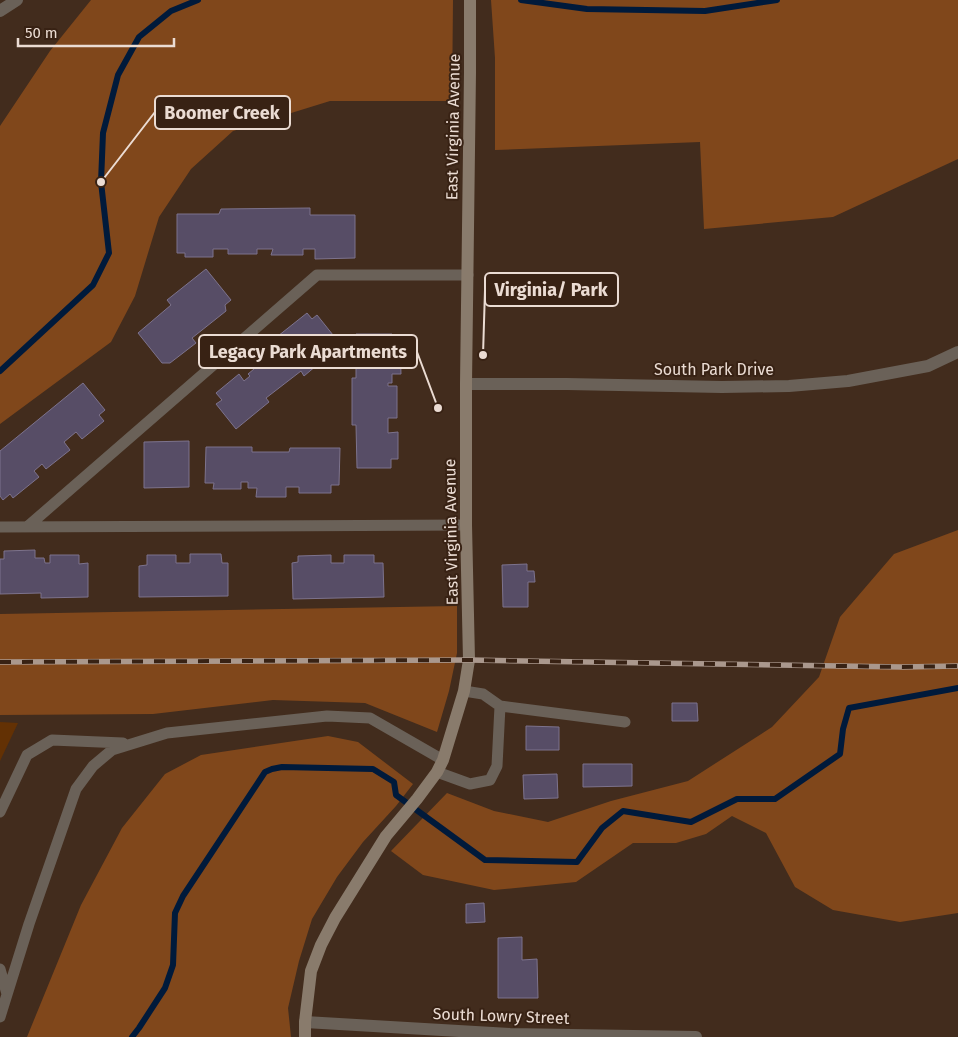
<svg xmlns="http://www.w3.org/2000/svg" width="958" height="1037" viewBox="0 0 958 1037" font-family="'Fira Sans',sans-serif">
  <rect width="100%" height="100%" fill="#422c1d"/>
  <!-- green -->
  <path fill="#633104" d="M 0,722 L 18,723 L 0,761 Z"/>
  <!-- forest -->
  <path fill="#80471b" d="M 91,0 L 453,0 L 452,101 L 330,101 L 233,131 L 191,169 L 159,217 L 135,296 L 111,342 L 0,424 L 0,126 L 50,51 Z
    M 491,0 L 958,0 L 958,159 L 833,217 L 704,229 L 700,142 L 495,150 L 495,58 Z
    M 958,530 L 958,913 L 900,922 L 833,910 L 795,887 L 766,833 L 732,816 L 706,834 L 676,843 L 633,843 L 576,882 L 494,890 L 423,875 L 391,851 L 447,793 L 494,811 L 548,822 L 611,801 L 688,781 L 772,727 L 819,677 L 840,617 L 894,554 Z
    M 457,606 L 457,653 L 449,691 L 437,732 L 365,703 L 273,700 L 153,714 L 0,715 L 0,614 Z
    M 328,736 L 358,742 L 413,784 L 396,806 L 363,842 L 337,877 L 312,919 L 299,961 L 288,1008 L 291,1037 L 27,1037 L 81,905 L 122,828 L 165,774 L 201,755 Z"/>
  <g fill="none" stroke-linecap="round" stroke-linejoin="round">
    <!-- stream -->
    <path stroke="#001a3b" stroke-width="6" d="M 521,0 L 587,9 L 705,11 L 777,0
      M 0,371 L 93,285 L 109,253 L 101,182 L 103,133 L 118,75 L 139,37 L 171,11 L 198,0
      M 132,1037 L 139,1028 L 165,988 L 173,965 L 175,913 L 183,896 L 265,772 L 272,769 L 282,767 L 373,769 L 394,782 L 396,795 L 485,860 L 577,862 L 602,828 L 623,811 L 691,822 L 737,799 L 775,799 L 840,754 L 843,729 L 849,708 L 958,688"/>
  </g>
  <!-- building -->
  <path fill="#574d66" stroke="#7d738d" d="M 310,208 L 310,215 L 355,215 L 355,258 L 315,259 L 315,249 L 303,249 L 303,255 L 271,255 L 273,249 L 257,249 L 257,254 L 228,254 L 228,249 L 213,249 L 213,257 L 185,257 L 185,253 L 177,253 L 177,214 L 219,214 L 221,209 Z
    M 206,269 L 231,300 L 225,305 L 226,311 L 192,338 L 196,343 L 170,363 L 162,363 L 138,333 L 171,305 L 167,300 Z
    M 307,313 L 312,319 L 317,315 L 341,345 L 304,376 L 301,371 L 266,398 L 269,402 L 236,429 L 216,404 L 222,400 L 216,393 L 239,374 L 244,381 L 250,376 L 248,374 L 254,369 L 248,361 L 270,343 L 274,347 L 282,341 L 278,336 Z
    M 356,334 L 392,334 L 392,343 L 400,343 L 401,374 L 392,374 L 392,383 L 388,383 L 388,386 L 397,386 L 397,418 L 388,418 L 388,433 L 398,432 L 398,459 L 391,459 L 391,468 L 357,468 L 356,425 L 352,425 L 352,378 L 356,378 Z
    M 83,383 L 105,410 L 99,415 L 104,421 L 82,439 L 76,432 L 64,442 L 70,450 L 46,469 L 42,464 L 34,471 L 39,477 L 13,498 L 10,494 L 3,500 L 0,496 L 0,451 Z
    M 189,441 L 189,487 L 144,488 L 144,442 Z
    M 206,447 L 252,447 L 252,452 L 289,452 L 290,448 L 340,448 L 339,485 L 331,485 L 331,493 L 299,493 L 299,487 L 286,487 L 286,497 L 256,497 L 257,488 L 248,488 L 248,482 L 241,482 L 241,489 L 213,489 L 214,483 L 205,483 Z
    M 35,550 L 35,558 L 44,558 L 45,563 L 50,563 L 50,555 L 79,555 L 79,564 L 88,563 L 88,597 L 41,598 L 41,593 L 0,594 L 0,559 L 4,559 L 4,551 Z
    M 190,554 L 221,554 L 222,563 L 228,563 L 228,596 L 139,597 L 139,566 L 147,565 L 147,555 L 176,555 L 176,563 L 190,563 Z
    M 331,555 L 331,563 L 344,563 L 344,555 L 374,555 L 374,563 L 383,563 L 384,597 L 293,599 L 292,563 L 298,562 L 298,556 Z
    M 527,564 L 527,571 L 534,571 L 535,582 L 528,582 L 528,607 L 503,607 L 502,565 Z
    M 672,703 L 697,703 L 698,721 L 672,721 Z
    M 526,726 L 559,727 L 559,750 L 526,750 Z
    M 583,764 L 632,764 L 632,786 L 583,787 Z
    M 557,774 L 558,798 L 524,799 L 523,775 Z
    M 484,903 L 485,922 L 466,923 L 466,904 Z
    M 522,937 L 522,960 L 537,959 L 538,998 L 498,998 L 498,938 Z"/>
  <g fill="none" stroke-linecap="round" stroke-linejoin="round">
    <!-- lane -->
    <path stroke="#6a6158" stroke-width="11" d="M 0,527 L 466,525
      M 27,527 L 317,275 L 468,275
      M 464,691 L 483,694 L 500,706 L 625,722
      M 437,772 L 470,784 L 490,780 L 497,766 L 500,706
      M 0,812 L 27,755 L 52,740 L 123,743
      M 0,969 L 7,994
      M 0,1017 L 29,924 L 76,789 L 93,766 L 112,750 L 167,733 L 327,716 L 370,718 L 443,760"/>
    <!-- street -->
    <path stroke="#6a6158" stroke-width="12" d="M 0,11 L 17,0
      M 466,384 L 567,384 L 722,387 L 789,386 L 848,381 L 928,366 L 958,352
      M 305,1022 L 510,1034 L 696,1037"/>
    <!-- secondary -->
    <path stroke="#897b6c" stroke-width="12" d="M 305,1037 L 305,1022 L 311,971 L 321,945 L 335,918 L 386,836 L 417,799 L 437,772 L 443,760 L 464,691 L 469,660 L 466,525 L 466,384 L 470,72 L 470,0"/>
    <defs>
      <path id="rail" d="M 0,662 L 469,660 L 902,667 L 958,666"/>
    </defs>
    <!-- rail casing -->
    <use href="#rail" stroke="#aa988d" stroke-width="5.5"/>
    <!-- rail -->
    <use href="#rail" stroke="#382214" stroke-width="4" stroke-dasharray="11" stroke-linecap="butt"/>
  </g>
  <g text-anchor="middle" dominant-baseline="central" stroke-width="4" stroke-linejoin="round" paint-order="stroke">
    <!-- street labels -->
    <g font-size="16" fill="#ebdcd3" stroke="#382214">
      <text transform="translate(453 127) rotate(-89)">East Virginia Avenue</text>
      <text x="714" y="369">South Park Drive</text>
      <text transform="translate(451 532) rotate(-91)">East Virginia Avenue</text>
      <text transform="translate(501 1016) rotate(2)">South Lowry Street</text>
    </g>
  </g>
  <!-- callouts -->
  <path fill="none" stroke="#ebdcd3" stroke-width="2" d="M101 182L155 112M483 355L485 290M438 408L417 352"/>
  <g fill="#ebdcd3" stroke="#382214" stroke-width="2">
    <circle cx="101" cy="182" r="5"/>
    <circle cx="483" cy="355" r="5"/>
    <circle cx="438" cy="408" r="5"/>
  </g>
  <g fill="#382214" stroke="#ebdcd3" stroke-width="2">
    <rect x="155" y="96" width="135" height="33" rx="5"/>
    <rect x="485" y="273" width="133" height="33" rx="5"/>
    <rect x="199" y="335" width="218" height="33" rx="5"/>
  </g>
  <g font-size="18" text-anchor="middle" font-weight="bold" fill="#ebdcd3">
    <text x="222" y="119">Boomer Creek</text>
    <text x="551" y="296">Virginia/ Park</text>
    <text x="308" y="358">Legacy Park Apartments</text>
  </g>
  <!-- scale -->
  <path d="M18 38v8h156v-8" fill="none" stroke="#ebdcd3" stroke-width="2.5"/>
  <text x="25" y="38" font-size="15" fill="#ebdcd3" stroke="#382214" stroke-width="4" paint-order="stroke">50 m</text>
</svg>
